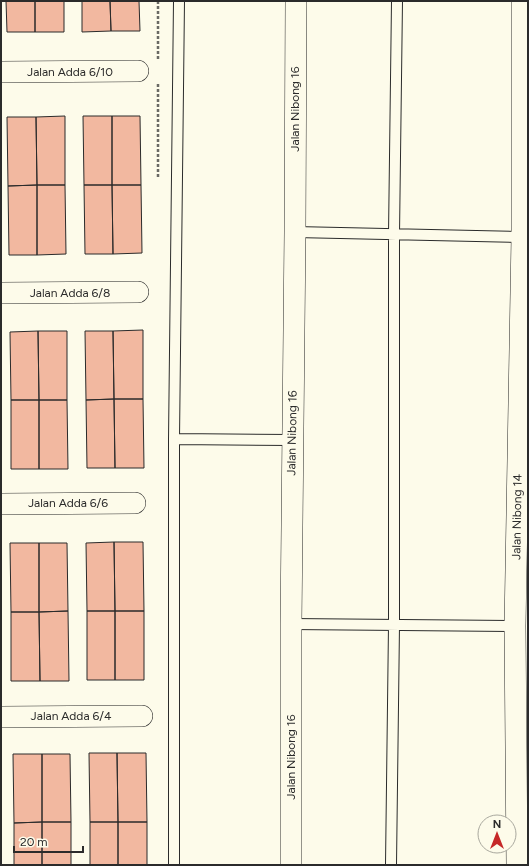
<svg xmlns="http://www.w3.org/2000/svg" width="529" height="866" viewBox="0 0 529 866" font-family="Figtree,sans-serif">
  <rect width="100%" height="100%" fill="#fdfbea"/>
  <!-- building -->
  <path fill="#f2b8a0" stroke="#2b2b2b" d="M 6,1 L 35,1 L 35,32 L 7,32 Z
    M 35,1 L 64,1 L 64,32 L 35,32 Z
    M 82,1 L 110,1 L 111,31 L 82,32 Z
    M 110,1 L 139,1 L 140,31 L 111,31 Z
    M 65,116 L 65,185 L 37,185 L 36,117 Z
    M 83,116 L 112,116 L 112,185 L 84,185 Z
    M 112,116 L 140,116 L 141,185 L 112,185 Z
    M 7,117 L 36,117 L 37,185 L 8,186 Z
    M 37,185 L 37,255 L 9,255 L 8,186 Z
    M 37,185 L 65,185 L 66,254 L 37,255 Z
    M 84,185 L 112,185 L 113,254 L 85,254 Z
    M 112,185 L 141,185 L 142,253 L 113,254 Z
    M 143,330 L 143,399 L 114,399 L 113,331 Z
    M 38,331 L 67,331 L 67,400 L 39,400 Z
    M 38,331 L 39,400 L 11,400 L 10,332 Z
    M 85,331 L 113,331 L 114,399 L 86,400 Z
    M 114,399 L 143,399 L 144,468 L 115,468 Z
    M 114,399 L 115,468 L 87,468 L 86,400 Z
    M 11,400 L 39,400 L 39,469 L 11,469 Z
    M 39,400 L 67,400 L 68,469 L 39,469 Z
    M 114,542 L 143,542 L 144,611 L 115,611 Z
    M 114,542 L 115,611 L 87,611 L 86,543 Z
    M 10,543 L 39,543 L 39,612 L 11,612 Z
    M 39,543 L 67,543 L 68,611 L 39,612 Z
    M 68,611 L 69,681 L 40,681 L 39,612 Z
    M 87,611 L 115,611 L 115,680 L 87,680 Z
    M 115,611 L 144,611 L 144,680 L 115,680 Z
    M 11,612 L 39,612 L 40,681 L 11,681 Z
    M 89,753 L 117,753 L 118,822 L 90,822 Z
    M 117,753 L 146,753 L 147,822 L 118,822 Z
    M 13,754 L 42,754 L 42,822 L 14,823 Z
    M 42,754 L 70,754 L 71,822 L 42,822 Z
    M 42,822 L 42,865 L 14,865 L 14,823 Z
    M 42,822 L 71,822 L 71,865 L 42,865 Z
    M 90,822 L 118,822 L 118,865 L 90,865 Z
    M 118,822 L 147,822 L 147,865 L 118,865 Z"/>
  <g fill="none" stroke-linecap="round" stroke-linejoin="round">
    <defs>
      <path id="lane" d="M 179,1 L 174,439 L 292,440
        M 295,232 L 522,237
        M 174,439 L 174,865
        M 291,624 L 515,626
        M 391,865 L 394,625 L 394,234 L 397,1"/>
      <path id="street" d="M 1,72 L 138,71
        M 1,293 L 138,292
        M 1,504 L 135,503
        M 1,717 L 142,716
        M 291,865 L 291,624 L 295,232 L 296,1
        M 517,865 L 515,626 L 522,237 L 522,1"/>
    </defs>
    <!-- lane casing -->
    <use href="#lane" stroke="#2b2b2b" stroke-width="12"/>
    <!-- street casing -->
    <use href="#street" stroke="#2b2b2b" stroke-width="22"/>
    <!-- path -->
    <path stroke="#6a6964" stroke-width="2.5" stroke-dasharray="3 2" stroke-linecap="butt" d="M 158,1 L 158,60
      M 158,177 L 158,82"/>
    <!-- lane -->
    <use href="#lane" stroke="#fdfbea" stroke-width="10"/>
    <!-- street -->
    <use href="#street" stroke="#fdfbea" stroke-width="21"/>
  </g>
  <g text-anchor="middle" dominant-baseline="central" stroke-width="3" stroke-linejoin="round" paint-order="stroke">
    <!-- street labels -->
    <g font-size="12" fill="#2b2b2b" stroke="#fdfbea">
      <text x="70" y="72">Jalan Adda 6/10</text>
      <text transform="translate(295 109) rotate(-90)">Jalan Nibong 16</text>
      <text x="70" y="293">Jalan Adda 6/8</text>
      <text transform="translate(292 433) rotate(-89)">Jalan Nibong 16</text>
      <text x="68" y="503">Jalan Adda 6/6</text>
      <text transform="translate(517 517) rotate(-89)">Jalan Nibong 14</text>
      <text x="71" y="716">Jalan Adda 6/4</text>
      <text transform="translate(291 757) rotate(-90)">Jalan Nibong 16</text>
    </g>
  </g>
  <!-- border -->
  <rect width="529" height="866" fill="none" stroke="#2b2b2b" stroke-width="4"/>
  <!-- north arrow -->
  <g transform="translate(497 834)"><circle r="19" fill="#fdfbea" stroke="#a9a89e"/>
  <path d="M0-3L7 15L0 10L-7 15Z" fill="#c62828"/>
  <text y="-6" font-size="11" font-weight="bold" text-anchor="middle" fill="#2b2b2b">N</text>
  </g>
  <!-- scale -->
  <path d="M14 846v6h69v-6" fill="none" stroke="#2b2b2b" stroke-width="2"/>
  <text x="20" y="846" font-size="12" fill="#2b2b2b" stroke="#fdfbea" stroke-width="3" paint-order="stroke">20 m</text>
</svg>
